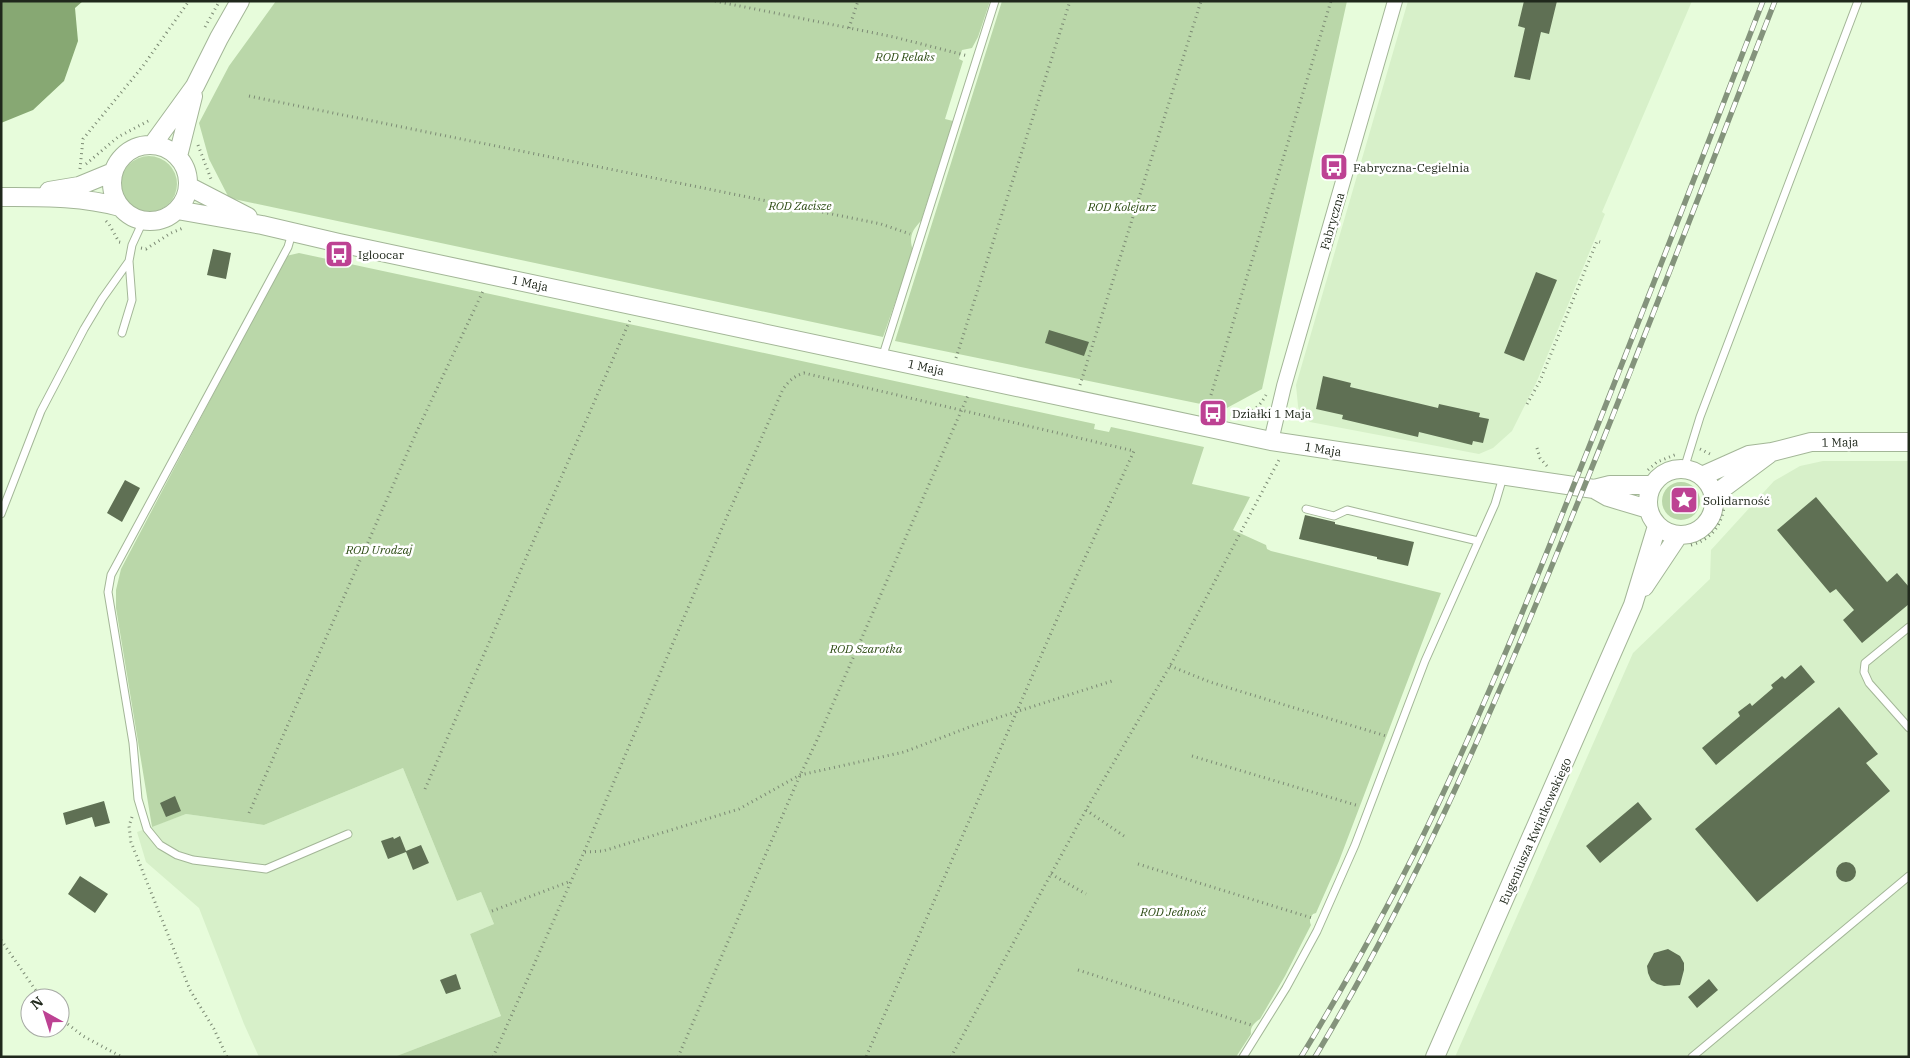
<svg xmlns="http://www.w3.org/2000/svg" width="1910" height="1058" viewBox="0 0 1910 1058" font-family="'IBM Plex Serif',serif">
  <rect width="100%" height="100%" fill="#e7fcdb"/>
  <!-- built -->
  <path fill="#d7f0c9" d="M 1408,1 L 1692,1 L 1602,212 L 1605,214 L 1537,381 L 1512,431 L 1493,448 L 1479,454 L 1310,422 L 1300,414 L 1298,406 L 1296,385 Z
    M 1823,461 L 1909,461 L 1909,1057 L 1455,1057 L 1633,653 L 1710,579 L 1711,550 L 1774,481 L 1800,466 Z
    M 403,768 L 457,901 L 481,892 L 494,924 L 470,934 L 501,1016 L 394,1057 L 259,1057 L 244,1024 L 199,908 L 146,862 L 137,832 L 186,814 L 264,825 Z"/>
  <!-- green -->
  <path fill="#bad7a9" d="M 276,1 L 990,1 L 978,37 L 972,48 L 962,50 L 959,59 L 963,61 L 945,119 L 953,121 L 921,221 C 911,231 909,238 913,251 L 883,337 L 229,198 L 209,159 L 199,123 L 229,66 Z
    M 1002,1 L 1347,1 L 1262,389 L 1225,409 L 895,341 Z
    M121 184a28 28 0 1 1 56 0a28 28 0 1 1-56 0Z
    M 299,253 L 1095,424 L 1094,429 L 1109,432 L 1111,427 L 1204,447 L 1192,484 L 1250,497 L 1233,530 L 1266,545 L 1267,549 L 1271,551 L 1441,593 L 1339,861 L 1316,913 L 1313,914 C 1310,918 1309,921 1311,925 L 1285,976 L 1260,1019 C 1254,1023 1250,1027 1251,1034 L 1236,1057 L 394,1057 L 501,1016 L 470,934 L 494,924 L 481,892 L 457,901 L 403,768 L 264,825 L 186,814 L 152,827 L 116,608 L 116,590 L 121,569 L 286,256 Z
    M1662 501a19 19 0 1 1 38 0a19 19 0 1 1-38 0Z"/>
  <!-- water -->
  <path fill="#87a873" d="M 1,1 L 83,1 L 75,8 L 78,41 L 64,81 L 33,110 L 1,123 Z"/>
  <!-- building -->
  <path fill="#5f7054" d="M 1524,1 L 1557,1 L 1549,34 L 1541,32 L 1530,80 L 1514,77 L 1525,28 L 1518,26 Z
    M 213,249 L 231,253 L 226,279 L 207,275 Z
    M 1536,272 L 1557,280 L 1524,361 L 1504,353 Z
    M 1049,330 L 1089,342 L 1084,356 L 1045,343 Z
    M 1323,376 L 1351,383 L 1350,387 L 1438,408 L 1439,404 L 1480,413 L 1479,417 L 1489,419 L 1483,443 L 1473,441 L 1472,445 L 1419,432 L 1418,437 L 1342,419 L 1343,415 L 1316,409 Z
    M 125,480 L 140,488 L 122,522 L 107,513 Z
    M 1816,497 L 1887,582 L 1897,573 L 1909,587 L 1909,604 L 1862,643 L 1843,620 L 1854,610 L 1836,589 L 1830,593 L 1777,530 Z
    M 1305,515 L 1335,522 L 1335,524 L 1414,542 L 1408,566 L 1377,559 L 1377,557 L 1299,539 Z
    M 1801,665 L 1815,682 L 1716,765 L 1702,748 L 1740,716 L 1738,712 L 1750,703 L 1752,706 L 1773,688 L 1771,685 L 1782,676 L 1785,679 Z
    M 1839,707 L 1878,754 L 1866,763 L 1890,791 L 1757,902 L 1695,829 Z
    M 175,796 L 181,811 L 166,817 L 160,803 Z
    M 104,801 L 110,823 L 95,827 L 92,817 L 66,825 L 63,813 Z
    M 1638,802 L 1652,819 L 1600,863 L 1586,846 Z
    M 400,836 L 406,851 L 421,845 L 429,863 L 413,870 L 406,852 L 388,859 L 381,841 L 393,837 L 394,839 Z
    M1836 872a10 10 0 1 1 20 0a10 10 0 1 1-20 0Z
    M 80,876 L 108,894 L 95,913 L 68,894 Z
    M 1668,949 L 1680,956 L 1684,963 L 1684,970 L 1680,985 L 1664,986 L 1657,984 L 1651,980 L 1648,973 L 1647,966 L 1654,953 Z
    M 456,974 L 461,989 L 446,994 L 440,980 Z
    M 1709,979 L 1718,990 L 1697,1008 L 1688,997 Z"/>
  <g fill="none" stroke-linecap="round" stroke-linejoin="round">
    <defs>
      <path id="service" d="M 292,233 L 288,247 L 111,575 L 108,592 L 133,743 L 138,799 L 147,829 L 160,845 L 177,855 L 193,860 L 266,869 L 348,834
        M 122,333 L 132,300 L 129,261
        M 882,358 L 995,1
        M 1684,469 L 1700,417 L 1858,1
        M 1306,509 L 1334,516 L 1347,510 L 1478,541
        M 1,514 L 41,411 L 84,329 L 102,299 L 129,261 L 132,245 L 143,221
        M 1909,627 L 1865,663 L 1864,672 L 1869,683 L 1909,728
        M 1243,1057 L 1286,988 L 1317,931 L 1355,845 L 1425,661 L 1495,504 L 1503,477
        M 1692,1057 L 1909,876"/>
      <path id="minor" d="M 1271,441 L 1284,386 L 1395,1"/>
      <path id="tertiary" d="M 153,144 L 195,86 L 219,38 L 240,1
        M112 183a38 38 0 1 1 76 0a38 38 0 1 1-76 0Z
        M 178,156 L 193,96
        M 188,186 L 248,217
        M 49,191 L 79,186 L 113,172
        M 1,197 C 40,197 82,196 120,207
        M 177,210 L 262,225 L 339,243 L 1271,441 L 1594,489 L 1608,497 L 1648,509
        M1648 502a33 33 0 1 1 66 0a33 33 0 1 1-66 0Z
        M 1702,476 L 1749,455 L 1772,452 L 1811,442 L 1909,442
        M 1594,489 L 1610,485 L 1652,485
        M 1714,495 L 1769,454
        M 1644,587 L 1678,536
        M 1435,1057 L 1633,605 L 1657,526"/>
    </defs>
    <!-- service casing -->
    <use href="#service" stroke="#a3b697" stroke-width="9"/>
    <!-- minor casing -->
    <use href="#minor" stroke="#a3b697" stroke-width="16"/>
    <!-- tertiary casing -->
    <use href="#tertiary" stroke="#a3b697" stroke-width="20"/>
    <!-- path -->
    <path stroke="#7c8a74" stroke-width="3" stroke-dasharray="1 4" stroke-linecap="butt" d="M 715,1 L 894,37 L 968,56
      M 205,27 L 219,2
      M 849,28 L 858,1
      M 249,96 L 881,224 L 910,234
      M 198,145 L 211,179
      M 86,164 L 118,137 L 150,120
      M 80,169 L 83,139 L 143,66 L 189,1
      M 106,221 L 109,224 L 119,242 L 123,243
      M 141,248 L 146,249 L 171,233 L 183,228
      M 956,358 L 1070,1
      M 1080,385 L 1201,1
      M 1211,395 L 1331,1
      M 1527,404 L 1540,381 L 1597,241 L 1600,242
      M 1239,417 C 1252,413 1260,406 1266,395
      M 1537,448 L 1540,458 L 1547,466
      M 1700,449 L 1712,455
      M 1648,470 L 1657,462 L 1677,454
      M 1691,545 C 1710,540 1721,527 1724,507
      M 1170,666 L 1210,682 L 1386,736
      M 1192,756 L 1359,806
      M 425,789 L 630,320
      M 1086,810 L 1124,836
      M 249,813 L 416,433 L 484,289
      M 132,817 L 129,826 L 131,842 L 190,990 L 214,1029 L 227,1057
      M 585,852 L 603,851 L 739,809 L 800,775 L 904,752 L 972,726 L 1112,681
      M 1138,864 L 1312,918
      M 1051,874 L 1086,894
      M 492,911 L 571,881
      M 1,940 L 41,998
      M 1078,970 L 1251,1025
      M 60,1018 L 83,1036 L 122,1057
      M 493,1057 L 584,852 L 722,528 L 783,389 C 789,381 794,376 804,373 L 1134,451 L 1061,610 L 866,1057
      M 678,1057 L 797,782 L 818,738 L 969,393
      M 951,1057 L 1086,810 L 1170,666 L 1280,458"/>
    <!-- service -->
    <use href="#service" stroke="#fff" stroke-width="7"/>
    <!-- minor -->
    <use href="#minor" stroke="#fff" stroke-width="14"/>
    <!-- tertiary -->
    <use href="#tertiary" stroke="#fff" stroke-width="18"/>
    <defs>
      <path id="rail" d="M 1301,1057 C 1343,988 1383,917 1419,844 C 1476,727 1525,608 1573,487 C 1638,326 1700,163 1763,1
        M 1315,1057 C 1412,896 1487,724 1558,551 C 1633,369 1703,185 1775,1"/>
    </defs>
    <!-- rail casing -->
    <use href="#rail" stroke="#84937c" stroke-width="5.5"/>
    <!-- rail -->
    <use href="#rail" stroke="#fff" stroke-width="4" stroke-dasharray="11" stroke-linecap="butt"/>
  </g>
  <!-- icons -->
  <defs>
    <symbol id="bus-square" viewBox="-11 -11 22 22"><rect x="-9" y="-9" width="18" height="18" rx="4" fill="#bd4293" stroke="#fff"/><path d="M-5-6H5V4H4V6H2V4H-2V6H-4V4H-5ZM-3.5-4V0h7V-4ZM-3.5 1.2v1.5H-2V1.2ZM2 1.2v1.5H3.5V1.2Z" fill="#fff"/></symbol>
    <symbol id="sight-square" viewBox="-11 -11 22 22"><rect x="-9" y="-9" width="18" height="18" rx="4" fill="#bd4293" stroke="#fff"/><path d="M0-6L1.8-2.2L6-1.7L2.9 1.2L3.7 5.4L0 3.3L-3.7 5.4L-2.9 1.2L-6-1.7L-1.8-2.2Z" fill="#fff"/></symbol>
  </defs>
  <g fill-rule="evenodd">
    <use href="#bus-square" x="1318" y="151" width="32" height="32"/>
    <use href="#bus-square" x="323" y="238" width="32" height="32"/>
    <use href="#bus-square" x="1197" y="397" width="32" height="32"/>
    <use href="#sight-square" x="1668" y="484" width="32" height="32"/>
  </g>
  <g text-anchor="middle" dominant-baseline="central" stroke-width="5" stroke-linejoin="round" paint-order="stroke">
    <!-- park labels -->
    <g font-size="12" font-style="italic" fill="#2c4b13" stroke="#fff">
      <text x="905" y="56">ROD Relaks</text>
      <text x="800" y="205">ROD Zacisze</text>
      <text x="1122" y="206">ROD Kolejarz</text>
      <text x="379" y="549">ROD Urodzaj</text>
      <text x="866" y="648">ROD Szarotka</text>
      <text x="1173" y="911">ROD Jedność</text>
    </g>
    <!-- poi labels -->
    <g font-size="12" fill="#20281c" stroke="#fff" text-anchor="start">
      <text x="1353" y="167">Fabryczna-Cegielnia</text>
      <text x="358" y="254">Igloocar</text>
      <text x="1232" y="413">Działki 1 Maja</text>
      <text x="1703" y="500">Solidarność</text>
    </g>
    <!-- street labels -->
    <g font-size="12" fill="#20281c" stroke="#fff">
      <text transform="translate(1332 221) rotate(-74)">Fabryczna</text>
      <text transform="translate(530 283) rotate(12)">1 Maja</text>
      <text transform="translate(926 367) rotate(12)">1 Maja</text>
      <text transform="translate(1840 442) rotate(-1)">1 Maja</text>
      <text transform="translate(1323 449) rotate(9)">1 Maja</text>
      <text transform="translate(1535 831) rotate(-66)">Eugeniusza Kwiatkowskiego</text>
    </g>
  </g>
  <!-- border -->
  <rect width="1910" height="1058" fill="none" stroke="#20281c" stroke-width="5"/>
  <!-- north arrow -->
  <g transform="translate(45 1013) rotate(321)"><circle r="24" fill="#ffffff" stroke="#a6a9a4"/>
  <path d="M0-4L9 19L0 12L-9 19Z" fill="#bd4293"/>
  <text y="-8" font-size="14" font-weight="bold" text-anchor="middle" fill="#20281c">N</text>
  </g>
</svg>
